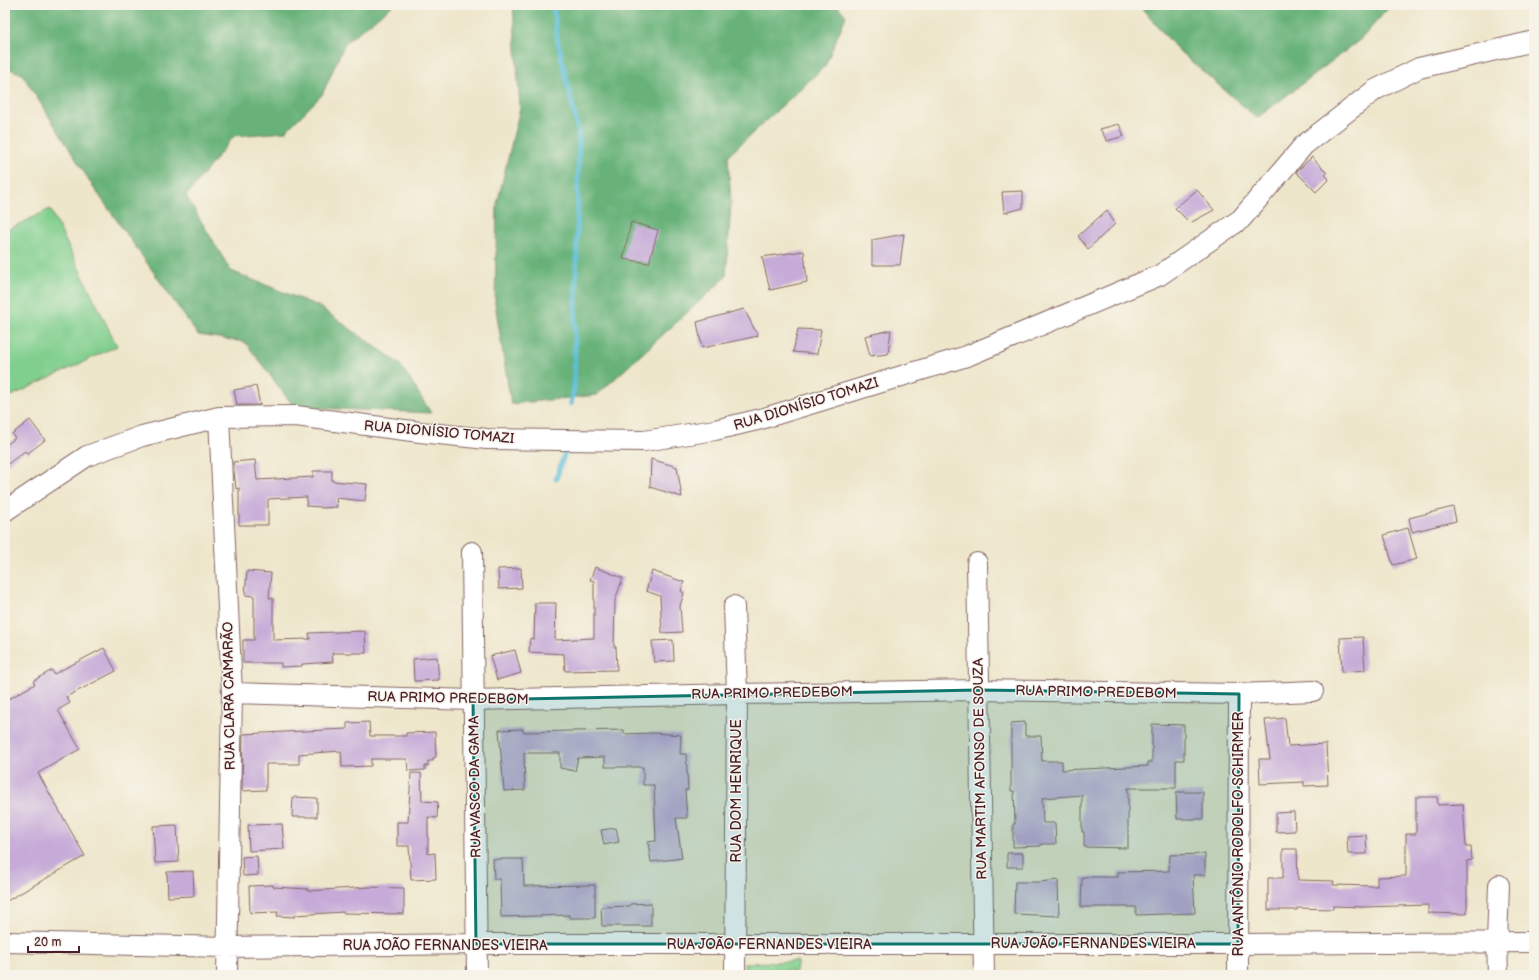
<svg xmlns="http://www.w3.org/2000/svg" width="1539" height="980" viewBox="0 0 1539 980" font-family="'Balsamiq Sans',sans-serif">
  <rect width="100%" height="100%" fill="#f7f3e8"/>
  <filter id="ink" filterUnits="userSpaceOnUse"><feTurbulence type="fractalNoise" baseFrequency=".025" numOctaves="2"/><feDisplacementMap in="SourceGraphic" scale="8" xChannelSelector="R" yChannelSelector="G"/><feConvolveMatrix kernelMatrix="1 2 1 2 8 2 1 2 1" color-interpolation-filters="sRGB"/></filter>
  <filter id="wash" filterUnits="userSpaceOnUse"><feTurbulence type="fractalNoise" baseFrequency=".012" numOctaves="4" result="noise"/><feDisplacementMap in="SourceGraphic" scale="16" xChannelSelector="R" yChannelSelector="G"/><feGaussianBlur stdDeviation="0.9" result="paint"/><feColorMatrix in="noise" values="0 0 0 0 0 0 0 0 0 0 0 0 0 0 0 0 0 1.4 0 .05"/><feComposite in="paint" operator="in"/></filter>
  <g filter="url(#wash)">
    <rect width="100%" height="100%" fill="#eee6cb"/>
    <!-- green -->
    <path fill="#80cf8e" stroke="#65775c" d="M 50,209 L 117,346 L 5,399 L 5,231 Z
      M 798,961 L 795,975 L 793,975 L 790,970 L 753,973 L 752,975 L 745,975 L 744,963 Z"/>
    <!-- forest -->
    <path fill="#68b279" stroke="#596852" d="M 5,5 L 393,5 L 345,43 L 322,95 L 285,132 L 234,136 L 186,196 L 231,271 L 318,306 L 400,364 L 431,413 L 294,407 L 245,342 L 198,335 L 96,191 L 22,74 L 5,67 Z
      M 513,5 L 837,5 L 846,16 L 825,66 L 728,156 L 731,203 L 726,277 L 597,395 L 511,404 L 495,303 L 497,204 L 520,108 Z
      M 1139,5 L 1391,5 L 1361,39 L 1257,118 L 1178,50 Z"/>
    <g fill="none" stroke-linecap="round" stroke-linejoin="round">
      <!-- stream -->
      <path stroke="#5bbfd9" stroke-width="5" d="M 553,5 L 557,38 L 579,134 L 574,387 L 571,404
        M 556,479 L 565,452"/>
    </g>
    <g id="blocks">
      <!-- building -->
      <path fill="#c6abd8" d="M 1119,124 L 1124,136 L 1107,141 L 1100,129 Z
        M 1312,157 L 1327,173 L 1325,175 L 1329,179 L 1316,192 L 1296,172 Z
        M 1197,190 L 1214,210 L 1190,223 L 1175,208 Z
        M 1023,191 L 1023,208 L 1004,213 L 1002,192 Z
        M 1107,210 L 1115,224 L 1088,249 L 1078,236 Z
        M 631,222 L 658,230 L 649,263 L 623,259 Z
        M 904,234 L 900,265 L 872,265 L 872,240 Z
        M 804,251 L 807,282 L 770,290 L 762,257 Z
        M 744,309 L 758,336 L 702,348 L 697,322 Z
        M 798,329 L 821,330 L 817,354 L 793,352 Z
        M 891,330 L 888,354 L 870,356 L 865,336 Z
        M 256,386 L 260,405 L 237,405 L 234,390 Z
        M 30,420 L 45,440 L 27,454 L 25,451 L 5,466 L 5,446 L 15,438 L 12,434 Z
        M 651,459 L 677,467 L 682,497 L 650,487 Z
        M 255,460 L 257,480 L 313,477 L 313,471 L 332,471 L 332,481 L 367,484 L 365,501 L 336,498 L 337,507 L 321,508 L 321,507 L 306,506 L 307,497 L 268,499 L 268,525 L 239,525 L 239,488 L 236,489 L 233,462 Z
        M 1453,507 L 1456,521 L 1412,532 L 1409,518 Z
        M 1408,528 L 1417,559 L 1393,565 L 1384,535 Z
        M 595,567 L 623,578 L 615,600 L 614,647 L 616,647 L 617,670 L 565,671 L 564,654 L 529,652 L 530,638 L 534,639 L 535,603 L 556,603 L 555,640 L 594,638 L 594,581 L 590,580 Z
        M 521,568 L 522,588 L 499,589 L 498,569 Z
        M 247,571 L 271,573 L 269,598 L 273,598 L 273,640 L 310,639 L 309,633 L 365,631 L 366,653 L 332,653 L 333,662 L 302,664 L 302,666 L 281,667 L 281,663 L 243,663 L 243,640 L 254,640 L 254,596 L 245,595 Z
        M 652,571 L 684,582 L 681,591 L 684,593 L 680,606 L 682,632 L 662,633 L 660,596 L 646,591 Z
        M 1363,637 L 1365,670 L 1342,672 L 1340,638 Z
        M 673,640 L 674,661 L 654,662 L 652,641 Z
        M 104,648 L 116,671 L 66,697 L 70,703 L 58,710 L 80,749 L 38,773 L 85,856 L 5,902 L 5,701 L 35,684 L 33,681 L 52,670 L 54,674 Z
        M 515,650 L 521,673 L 497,680 L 490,656 Z
        M 437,657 L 439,680 L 414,681 L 413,659 Z
        M 1285,718 L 1288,746 L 1326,744 L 1328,785 L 1304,786 L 1304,782 L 1260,784 L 1259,759 L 1270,759 L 1265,720 Z
        M 369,722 L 370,736 L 406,736 L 406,733 L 435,732 L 436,757 L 433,758 L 433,761 L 428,761 L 428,766 L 425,766 L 425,770 L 408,771 L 407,759 L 371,759 L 371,766 L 342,767 L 341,751 L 299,754 L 299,764 L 266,764 L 266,790 L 242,791 L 243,734 L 347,729 L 347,723 Z
        M 1025,722 L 1025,736 L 1041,736 L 1042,761 L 1062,761 L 1062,770 L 1148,766 L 1148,762 L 1152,762 L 1152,724 L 1184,725 L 1184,760 L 1176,760 L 1176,788 L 1128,788 L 1128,848 L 1084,847 L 1084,832 L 1082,832 L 1082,795 L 1042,798 L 1043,823 L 1055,823 L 1056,844 L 1041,844 L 1041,846 L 1013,847 L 1013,824 L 1015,824 L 1014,791 L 1011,791 L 1011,723 Z
        M 523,729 L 523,732 L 624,730 L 624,734 L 654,733 L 681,735 L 680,754 L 686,754 L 688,790 L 685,790 L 687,818 L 676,818 L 682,858 L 651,862 L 648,842 L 656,841 L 654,785 L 643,785 L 643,767 L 605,767 L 605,757 L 578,758 L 575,771 L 560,768 L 560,753 L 524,753 L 525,790 L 504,791 L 499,730 Z
        M 411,773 L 421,773 L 422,801 L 438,802 L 437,818 L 428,817 L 428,854 L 435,853 L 436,879 L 411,880 L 409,846 L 397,846 L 397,822 L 408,822 Z
        M 1176,792 L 1203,792 L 1203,819 L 1177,819 Z
        M 293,797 L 317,798 L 317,817 L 292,817 Z
        M 1416,797 L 1437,797 L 1438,805 L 1463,804 L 1466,847 L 1471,847 L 1472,860 L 1467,861 L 1467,914 L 1428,913 L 1428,905 L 1364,907 L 1333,906 L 1333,909 L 1297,908 L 1297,910 L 1268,910 L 1268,878 L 1283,878 L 1283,849 L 1297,849 L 1298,880 L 1334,881 L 1333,885 L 1377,886 L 1377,877 L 1406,876 L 1406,834 L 1416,834 Z
        M 1294,812 L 1295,831 L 1276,832 L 1276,813 Z
        M 282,824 L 284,849 L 249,851 L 248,825 Z
        M 177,825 L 179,862 L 155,863 L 153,826 Z
        M 616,828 L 619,842 L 604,845 L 601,830 Z
        M 1366,835 L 1367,854 L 1348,854 L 1347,836 Z
        M 1007,853 L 1023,853 L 1023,867 L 1007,867 Z
        M 1205,854 L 1205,875 L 1193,875 L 1195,913 L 1136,915 L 1136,907 L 1081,907 L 1082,877 L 1118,877 L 1118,872 L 1169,871 L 1170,855 Z
        M 257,856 L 258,875 L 243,876 L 242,857 Z
        M 493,859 L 523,859 L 524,886 L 595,885 L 595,918 L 569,918 L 569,915 L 501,917 L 500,879 L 494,879 Z
        M 193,871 L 194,896 L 168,897 L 167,872 Z
        M 1058,880 L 1059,916 L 1014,914 L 1015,882 L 1040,882 Z
        M 273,885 L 273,887 L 308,889 L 307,891 L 370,887 L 404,888 L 404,914 L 343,913 L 343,912 L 295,915 L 295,917 L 277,916 L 278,912 L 250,913 L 249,886 Z
        M 651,903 L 651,926 L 602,926 L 601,907 L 630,906 L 630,904 Z"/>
    </g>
  </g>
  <g filter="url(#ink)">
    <use href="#blocks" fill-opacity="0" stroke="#836563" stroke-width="1"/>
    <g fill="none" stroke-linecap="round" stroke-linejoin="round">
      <defs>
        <path id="minor" d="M 219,417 L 232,693 L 227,975
          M 5,511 L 87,456 L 142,436 L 219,417 L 296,416 L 420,432 L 487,439 L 644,441 L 715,430 L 761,419 L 967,356 L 1160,275 L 1241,219 L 1304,145 L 1375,90 L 1419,68 L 1534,41
          M 472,552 L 477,975
          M 977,563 L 984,975
          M 734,606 L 737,694 L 735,975
          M 232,693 L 473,700 L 737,694 L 978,690 L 1239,694 L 1313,691
          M 5,942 L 227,947 L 476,944 L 1238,944 L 1534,942
          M 1238,975 L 1239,694
          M 1498,975 L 1497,942 L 1499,885"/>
      </defs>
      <!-- minor casing -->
      <use href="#minor" stroke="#836563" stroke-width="22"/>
      <!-- minor -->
      <use href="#minor" stroke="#fff" stroke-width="20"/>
    </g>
  </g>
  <!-- marked area -->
  <path fill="#0f766e" fill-opacity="0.2" stroke="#0f766e" stroke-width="3" stroke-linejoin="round" d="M 978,690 L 1239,694 L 1238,944 L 476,944 L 473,700 Z"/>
  <g text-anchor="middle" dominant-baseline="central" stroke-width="3" stroke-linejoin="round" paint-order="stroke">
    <!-- street labels -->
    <g font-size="14" fill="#4a1f2b" stroke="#f7f3e8">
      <text transform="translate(806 404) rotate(-17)">RUA DIONÍSIO TOMAZI</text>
      <text transform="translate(439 432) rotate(5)">RUA DIONÍSIO TOMAZI</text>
      <text transform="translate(1096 692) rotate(1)">RUA PRIMO PREDEBOM</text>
      <text transform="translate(772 693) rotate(-1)">RUA PRIMO PREDEBOM</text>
      <text transform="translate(229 696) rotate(-91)">RUA CLARA CAMARÃO</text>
      <text transform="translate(448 698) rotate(1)">RUA PRIMO PREDEBOM</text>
      <text transform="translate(980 769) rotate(-91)">RUA MARTIM AFONSO DE SOUZA</text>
      <text transform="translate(475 787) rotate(-91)">RUA VASCO DA GAMA</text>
      <text transform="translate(736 791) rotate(-90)">RUA DOM HENRIQUE</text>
      <text transform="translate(1238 834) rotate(-90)">RUA ANTÔNIO RODOLFO SCHIRMER</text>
      <text x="1093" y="943">RUA JOÃO FERNANDES VIEIRA</text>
      <text x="769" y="944">RUA JOÃO FERNANDES VIEIRA</text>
      <text x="445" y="945">RUA JOÃO FERNANDES VIEIRA</text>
    </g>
  </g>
  <!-- margin -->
  <rect width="1539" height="980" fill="none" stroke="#f7f3e8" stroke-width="20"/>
  <!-- scale -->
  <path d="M28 946v6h51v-6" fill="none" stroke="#4a1f2b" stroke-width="2"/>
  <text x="34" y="946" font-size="12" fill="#4a1f2b" stroke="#f7f3e8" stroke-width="3" paint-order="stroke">20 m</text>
</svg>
